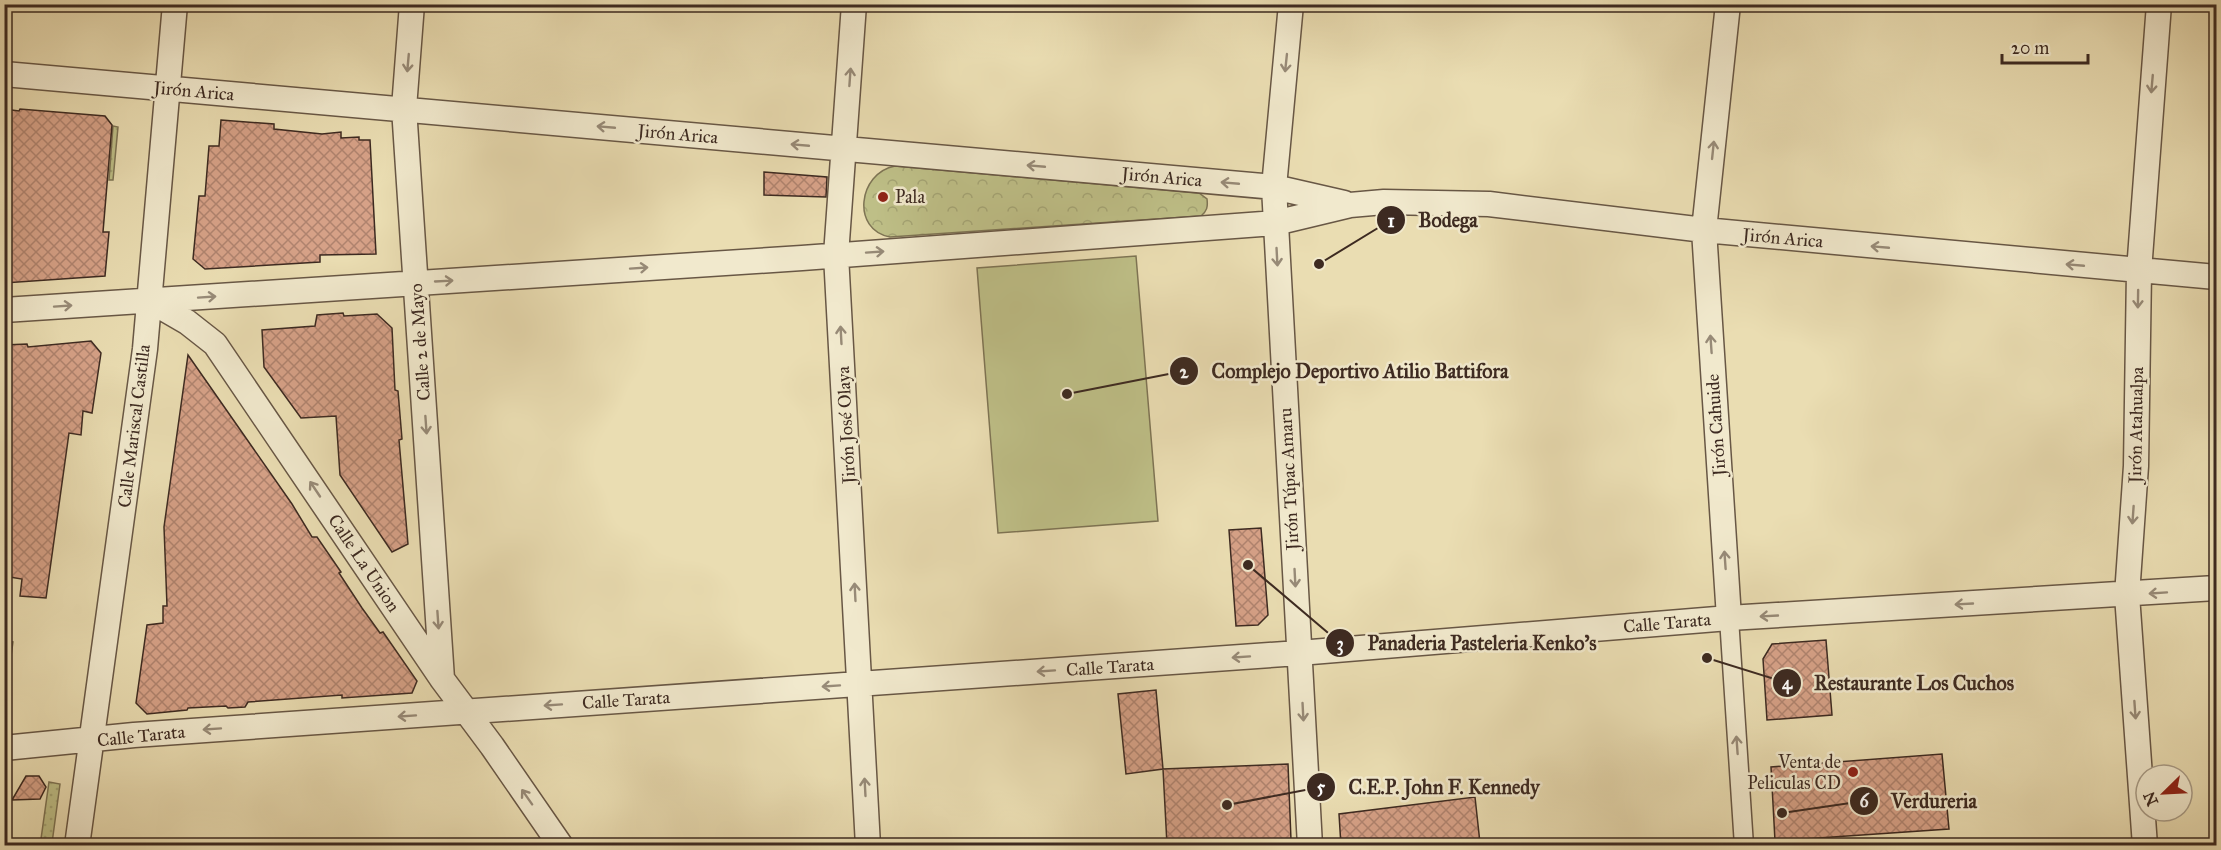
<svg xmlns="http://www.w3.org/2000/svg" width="2221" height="850" viewBox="0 0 2221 850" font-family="'IM FELL Great Primer',serif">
  <defs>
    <pattern id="grass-dots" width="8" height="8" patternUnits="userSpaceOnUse" patternTransform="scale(1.5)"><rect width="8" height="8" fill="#bebf87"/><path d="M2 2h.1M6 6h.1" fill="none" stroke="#a4a474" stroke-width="1.8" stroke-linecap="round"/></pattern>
    <pattern id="park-crowns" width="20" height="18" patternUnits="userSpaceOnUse" patternTransform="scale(1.5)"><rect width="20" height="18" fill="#bebf87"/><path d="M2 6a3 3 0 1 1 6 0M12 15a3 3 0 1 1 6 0" fill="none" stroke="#a4a474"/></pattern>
    <pattern id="building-cross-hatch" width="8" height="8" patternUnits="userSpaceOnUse" patternTransform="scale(1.5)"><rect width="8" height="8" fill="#d6a187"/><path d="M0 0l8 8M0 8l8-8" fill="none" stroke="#af836e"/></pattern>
  </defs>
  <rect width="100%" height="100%" fill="#eaddb2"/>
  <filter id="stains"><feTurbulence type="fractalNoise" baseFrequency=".00333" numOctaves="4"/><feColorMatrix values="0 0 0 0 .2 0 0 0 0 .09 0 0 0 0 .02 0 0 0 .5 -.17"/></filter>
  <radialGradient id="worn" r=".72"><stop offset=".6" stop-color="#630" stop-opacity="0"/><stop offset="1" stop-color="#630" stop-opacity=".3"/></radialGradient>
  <!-- grass -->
  <path fill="url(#grass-dots)" stroke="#7e7454" stroke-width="1.5" d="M 113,126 L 118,127 L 113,180 L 109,180 Z
    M 49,782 L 60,784 L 52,843 L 47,845 L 41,839 Z"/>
  <!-- park -->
  <path fill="url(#park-crowns)" stroke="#7e7454" stroke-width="1.5" d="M 895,166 L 1199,193 L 1207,199 C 1208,207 1207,211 1201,216 L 890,237 C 851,230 858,173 895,166 Z
    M 5,641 L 13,642 L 5,698 L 5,658 L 7,657 L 5,654 Z"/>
  <!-- garden -->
  <path fill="#bebf87" stroke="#7e7454" stroke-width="1.5" d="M 1136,256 L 1158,521 L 998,533 L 977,268 Z"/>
  <!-- building -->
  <path fill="url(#building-cross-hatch)" stroke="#3d2a21" stroke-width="1.5" d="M 4,109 L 19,111 L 20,109 L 105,116 L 112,125 L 103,232 L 109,232 L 105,276 L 4,283 Z
    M 221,120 L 274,124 L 274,129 L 322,134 L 341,132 L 341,138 L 359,137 L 359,140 L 370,140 L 376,254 L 320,255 L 320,262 L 205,269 L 193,259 L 199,196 L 205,196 L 209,146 L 219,146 Z
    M 764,172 L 827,177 L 826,197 L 764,195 Z
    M 343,313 L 344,316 L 377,314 L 392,328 L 395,390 L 398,391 L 402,439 L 399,440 L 408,544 L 392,552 L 340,475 L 336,416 L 301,418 L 264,367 L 262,330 L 315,326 L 317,315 Z
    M 91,341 L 101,353 L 92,413 L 83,411 L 81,435 L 69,433 L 46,598 L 20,596 L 22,579 L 4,576 L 4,345 L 27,344 L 28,347 Z
    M 188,355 L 292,504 L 312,537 L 317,537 L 341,572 L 339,573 L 362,608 L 380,633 L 383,632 L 417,681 L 412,693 L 342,698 L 342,695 L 248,702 L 245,707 L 228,708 L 226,706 L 188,708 L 187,710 L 147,714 L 136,703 L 147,625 L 163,623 L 163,606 L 167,606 L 164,527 Z
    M 1261,528 L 1268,615 L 1258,625 L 1236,626 L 1229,530 Z
    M 1826,640 L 1832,715 L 1767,720 L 1763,659 L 1772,644 Z
    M 1156,690 L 1163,769 L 1126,774 L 1118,694 Z
    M 1942,754 L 1949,829 L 1775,841 L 1771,767 Z
    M 1288,764 L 1291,840 L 1167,845 L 1163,769 Z
    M 26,776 L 39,776 L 46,787 L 40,799 L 12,800 Z
    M 1475,797 L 1480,843 L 1445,846 L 1341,846 L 1339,814 Z"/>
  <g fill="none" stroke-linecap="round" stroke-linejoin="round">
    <defs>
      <path id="pedestrian" d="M 1729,618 L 1744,846"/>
      <path id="minor" d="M 412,4 L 404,108 L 442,679
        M 854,4 L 836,255 L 868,846
        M 1291,4 L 1274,187 L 1310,846
        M 1728,4 L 1704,230 L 1729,618
        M 4,74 L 1274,187 L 1344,203
        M 149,300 L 187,322 L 215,344 L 442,679 L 492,746 L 561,846
        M 4,310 L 802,258 L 1275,223 L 1350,205 L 1384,202 L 1489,204 L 1704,230 L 2216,277
        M 4,748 L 134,735 L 1299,653 L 1729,618 L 2216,588
        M 77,846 L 145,349 L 175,4
        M 2145,846 L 2127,595 L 2136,466 L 2139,271 L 2159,4"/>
    </defs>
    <!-- pedestrian casing -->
    <use href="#pedestrian" stroke="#685745" stroke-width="21"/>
    <!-- minor casing -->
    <use href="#minor" stroke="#685745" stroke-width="27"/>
    <!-- pedestrian -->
    <use href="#pedestrian" stroke="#f1e9cd" stroke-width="18"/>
    <!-- minor -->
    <use href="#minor" stroke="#f1e9cd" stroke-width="24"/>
  </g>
  <!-- one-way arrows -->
  <defs><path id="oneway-shaft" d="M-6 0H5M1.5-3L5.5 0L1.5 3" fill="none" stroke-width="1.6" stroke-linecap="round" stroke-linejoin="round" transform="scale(1.5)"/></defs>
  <g stroke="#978a77">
    <use href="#oneway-shaft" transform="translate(408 63) rotate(95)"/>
    <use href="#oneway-shaft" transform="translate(1286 63) rotate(96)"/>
    <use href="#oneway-shaft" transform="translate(850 77) rotate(-86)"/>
    <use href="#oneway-shaft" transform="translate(2152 84) rotate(95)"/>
    <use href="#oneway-shaft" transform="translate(606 127) rotate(-175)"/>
    <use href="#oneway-shaft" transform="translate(800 145) rotate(-175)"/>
    <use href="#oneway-shaft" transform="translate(1713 150) rotate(-84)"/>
    <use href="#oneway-shaft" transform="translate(1036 166) rotate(-175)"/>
    <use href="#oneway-shaft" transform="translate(1230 183) rotate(-175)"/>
    <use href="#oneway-shaft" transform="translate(1880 247) rotate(-175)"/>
    <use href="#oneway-shaft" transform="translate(875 252) rotate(-4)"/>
    <use href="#oneway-shaft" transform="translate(1277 257) rotate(87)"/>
    <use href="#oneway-shaft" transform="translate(2075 265) rotate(-175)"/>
    <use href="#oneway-shaft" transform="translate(639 268) rotate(-4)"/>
    <use href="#oneway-shaft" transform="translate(444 281) rotate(-3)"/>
    <use href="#oneway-shaft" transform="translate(207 297) rotate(-4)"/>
    <use href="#oneway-shaft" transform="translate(2138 299) rotate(91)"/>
    <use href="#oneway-shaft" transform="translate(63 306) rotate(-4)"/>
    <use href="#oneway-shaft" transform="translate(841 335) rotate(-93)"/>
    <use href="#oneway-shaft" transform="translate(1711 344) rotate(-94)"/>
    <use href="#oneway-shaft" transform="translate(426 425) rotate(86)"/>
    <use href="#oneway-shaft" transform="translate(315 489) rotate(-124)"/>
    <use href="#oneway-shaft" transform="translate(2133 515) rotate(94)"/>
    <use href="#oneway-shaft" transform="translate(1725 560) rotate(-94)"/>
    <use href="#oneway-shaft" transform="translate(1295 578) rotate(87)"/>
    <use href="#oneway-shaft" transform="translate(855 592) rotate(-93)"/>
    <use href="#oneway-shaft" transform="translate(2158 593) rotate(176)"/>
    <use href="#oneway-shaft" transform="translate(1964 604) rotate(177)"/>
    <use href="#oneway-shaft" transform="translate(1769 616) rotate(177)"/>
    <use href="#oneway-shaft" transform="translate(438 620) rotate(86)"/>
    <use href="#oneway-shaft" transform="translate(1241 657) rotate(176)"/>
    <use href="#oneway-shaft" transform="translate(1046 671) rotate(176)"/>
    <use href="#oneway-shaft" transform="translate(831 686) rotate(176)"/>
    <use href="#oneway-shaft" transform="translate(553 705) rotate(176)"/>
    <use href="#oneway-shaft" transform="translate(2135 710) rotate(86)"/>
    <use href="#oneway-shaft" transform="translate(1303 712) rotate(87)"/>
    <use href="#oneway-shaft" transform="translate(407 716) rotate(176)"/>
    <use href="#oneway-shaft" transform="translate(212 729) rotate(176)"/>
    <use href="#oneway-shaft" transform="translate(1737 745) rotate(-94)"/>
    <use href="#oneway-shaft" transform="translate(865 787) rotate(-93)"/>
    <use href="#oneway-shaft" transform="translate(527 797) rotate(-125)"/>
  </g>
  <!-- markers -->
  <g fill="#8f2418" stroke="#f1e9cd" stroke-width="2">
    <circle cx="883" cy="197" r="6"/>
    <circle cx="1853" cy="772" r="6"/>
  </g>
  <g text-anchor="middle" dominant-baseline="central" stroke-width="5" stroke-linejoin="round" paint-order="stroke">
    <!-- street labels -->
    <g font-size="18" fill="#3d2a21" stroke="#f1e9cd">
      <text transform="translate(194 91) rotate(5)">Jirón Arica</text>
      <text transform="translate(678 134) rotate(5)">Jirón Arica</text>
      <text transform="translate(1162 177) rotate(5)">Jirón Arica</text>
      <text transform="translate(1783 238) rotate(5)">Jirón Arica</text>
      <text transform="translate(420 342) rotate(-94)">Calle 2 de Mayo</text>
      <text transform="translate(846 425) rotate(-93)">Jirón José Olaya</text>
      <text transform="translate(1716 425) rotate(-94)">Jirón Cahuide</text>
      <text transform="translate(2136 425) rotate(-89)">Jirón Atahualpa</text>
      <text transform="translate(134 426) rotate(-83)">Calle Mariscal Castilla</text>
      <text transform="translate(1289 479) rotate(-93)">Jirón Túpac Amaru</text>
      <text transform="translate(364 563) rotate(56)">Calle La Union</text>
      <text transform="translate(1667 623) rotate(-5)">Calle Tarata</text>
      <text transform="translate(1110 667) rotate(-4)">Calle Tarata</text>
      <text transform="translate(626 700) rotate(-4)">Calle Tarata</text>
      <text transform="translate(141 736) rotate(-6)">Calle Tarata</text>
    </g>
    <!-- poi labels -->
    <g font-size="18" fill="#3d2a21" stroke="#f1e9cd" text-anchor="start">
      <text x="895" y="197">Pala</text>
      <text x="1841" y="762" text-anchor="end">Venta de<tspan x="1841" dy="21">Peliculas CD</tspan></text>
    </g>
  </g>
  <!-- callouts -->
  <path fill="none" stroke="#3d2a21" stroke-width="2" d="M1319 264L1391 220M1067 394L1184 371M1248 565L1340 643M1707 658L1787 683M1227 805L1321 787M1782 813L1864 801"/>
  <g fill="#3d2a21" stroke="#f1e9cd" stroke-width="2">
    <circle cx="1319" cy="264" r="6"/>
    <circle cx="1067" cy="394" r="6"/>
    <circle cx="1248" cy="565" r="6"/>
    <circle cx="1707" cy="658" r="6"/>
    <circle cx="1227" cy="805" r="6"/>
    <circle cx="1782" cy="813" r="6"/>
    <circle cx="1391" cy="220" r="15"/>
    <circle cx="1184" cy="371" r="15"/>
    <circle cx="1340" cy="643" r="15"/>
    <circle cx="1787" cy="683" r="15"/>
    <circle cx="1321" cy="787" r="15"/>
    <circle cx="1864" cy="801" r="15"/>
  </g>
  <g font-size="18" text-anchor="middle" font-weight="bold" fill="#fff">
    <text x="1391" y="227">1</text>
    <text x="1184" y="378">2</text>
    <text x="1340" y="650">3</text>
    <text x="1787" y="689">4</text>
    <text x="1321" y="793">5</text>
    <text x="1864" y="807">6</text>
  </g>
  <g font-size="20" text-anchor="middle" font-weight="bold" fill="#3d2a21" stroke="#f1e9cd" stroke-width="5" stroke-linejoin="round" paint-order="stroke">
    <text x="1448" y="227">Bodega</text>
    <text x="1360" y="378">Complejo Deportivo Atilio Battifora</text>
    <text x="1482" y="650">Panaderia Pasteleria Kenko's</text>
    <text x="1914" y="690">Restaurante Los Cuchos</text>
    <text x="1444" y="794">C.E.P. John F. Kennedy</text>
    <text x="1934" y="808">Verdureria</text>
  </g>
  <!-- margin -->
  <rect width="2221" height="850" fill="none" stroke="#eaddb2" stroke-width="24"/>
  <rect x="6" y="6" width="2209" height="838" fill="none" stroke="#3d2a21" stroke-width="3"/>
  <rect x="12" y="12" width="2197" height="826" fill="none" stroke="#3d2a21" stroke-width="1.5"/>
  <!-- north arrow -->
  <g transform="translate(2164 793) rotate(246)"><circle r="28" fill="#f1e9cd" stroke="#a99d88" stroke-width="1.5"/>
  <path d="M0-4.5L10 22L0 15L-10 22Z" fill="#8f2418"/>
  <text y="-9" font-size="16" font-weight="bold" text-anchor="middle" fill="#3d2a21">N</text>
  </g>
  <!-- scale -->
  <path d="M2002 54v9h86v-9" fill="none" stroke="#3d2a21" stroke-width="3"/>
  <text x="2011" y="54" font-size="18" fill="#3d2a21" stroke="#f1e9cd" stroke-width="4.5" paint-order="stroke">20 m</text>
  <rect width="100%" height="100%" filter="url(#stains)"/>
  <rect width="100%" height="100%" fill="url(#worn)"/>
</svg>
